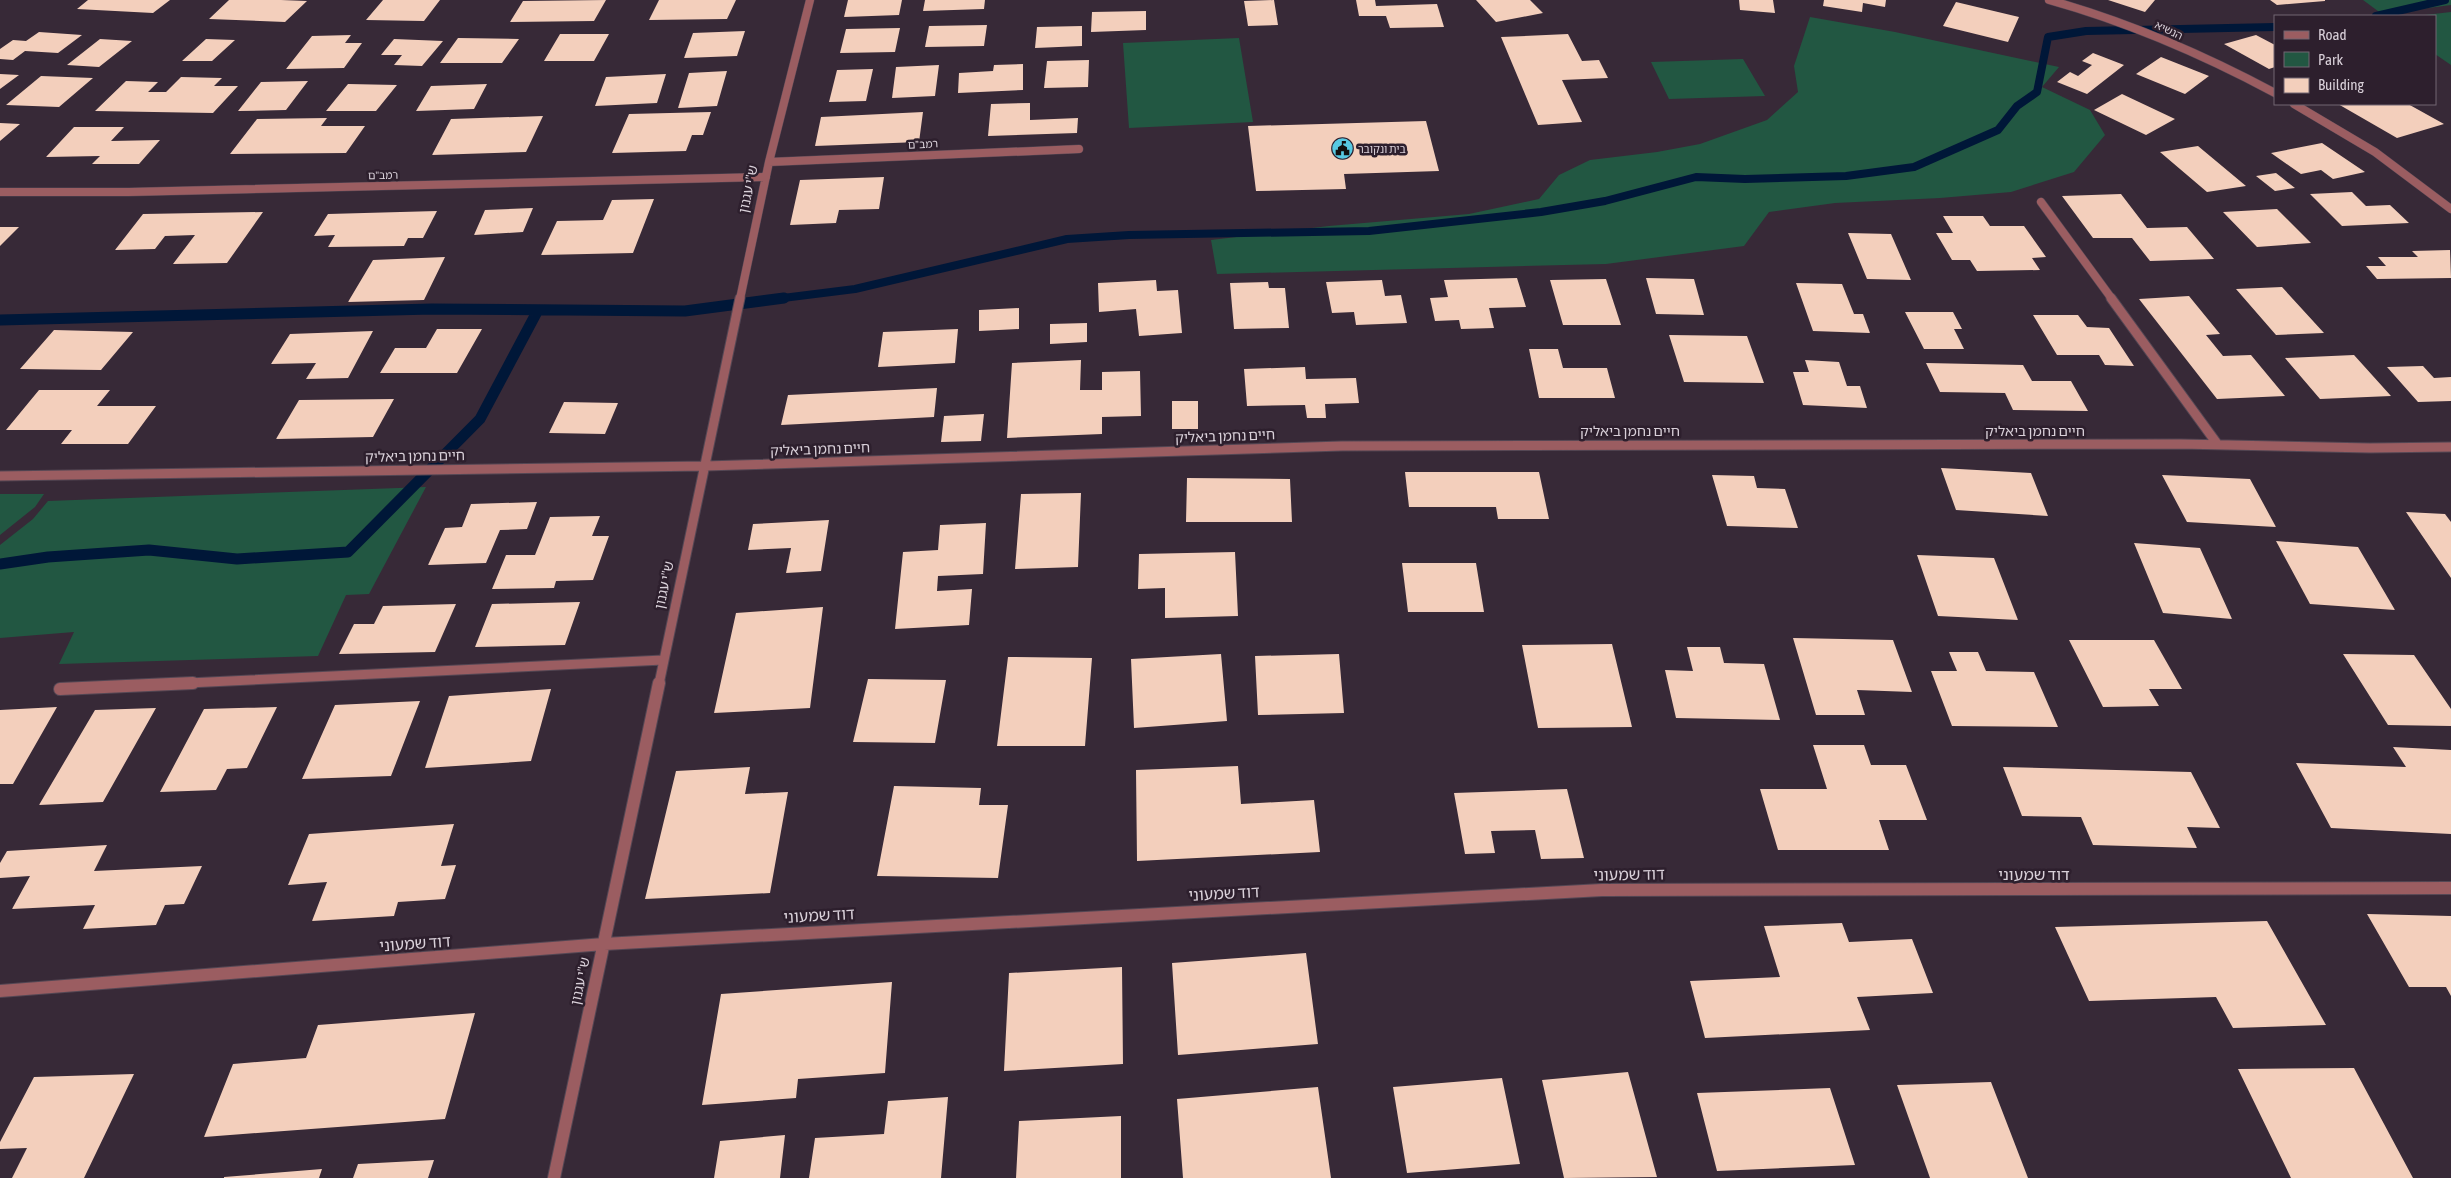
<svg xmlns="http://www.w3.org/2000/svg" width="2451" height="1178" viewBox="0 0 2451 1178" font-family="'Asap Condensed','Noto Sans Hebrew',sans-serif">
  <rect width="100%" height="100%" fill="#372937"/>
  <!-- green -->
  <path fill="#225742" d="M 2363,0 L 2451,0 L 2451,5 L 2382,14 Z
    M 2451,12 L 2451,65 L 2435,54 L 2435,16 L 2416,16 Z
    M 1810,17 L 1895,32 L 2059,67 L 2042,87 L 2090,110 L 2105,135 L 2074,172 L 2011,192 L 1940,198 L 1835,203 L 1769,212 L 1744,246 L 1606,264 L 1217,274 L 1211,240 L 1329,226 L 1469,214 L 1539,199 L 1559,175 L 1590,160 L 1657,152 L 1700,144 L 1767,120 L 1798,92 L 1794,66 Z
    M 1239,38 L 1253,122 L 1129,128 L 1123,43 Z
    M 1743,59 L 1765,96 L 1669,99 L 1651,62 Z
    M 426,487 L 369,594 L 346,595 L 318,656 L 59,664 L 74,632 L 0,638 L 0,545 L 33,519 L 48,501 Z
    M 0,494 L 44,494 L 35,507 L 0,535 Z"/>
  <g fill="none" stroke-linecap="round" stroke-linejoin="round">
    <!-- stream-far1 -->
    <path stroke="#001738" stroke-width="8" d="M 2376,16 L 2445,0
      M 775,299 L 855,289 L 1067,239 L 1129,235 L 1369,231 L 1541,212 L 1605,201 L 1696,177 L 1745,179 L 1846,176 L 1914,167 L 1998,130 L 2017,106 L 2037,92 L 2048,37 L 2086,31 L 2275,27"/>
    <!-- stream -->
    <path stroke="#001738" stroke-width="11" d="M 0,320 L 432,309 L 685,311 L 784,298
      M 0,564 L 48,557 L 149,550 L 237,559 L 348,552 L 480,419 L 538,310"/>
  </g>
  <!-- building -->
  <path fill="#f3cfbc" d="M 88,0 L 170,0 L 153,13 L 77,9 Z
    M 229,0 L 281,0 L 307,1 L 285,22 L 209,19 Z
    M 383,0 L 440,0 L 424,21 L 366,20 Z
    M 606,0 L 594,21 L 510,22 L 523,1 Z
    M 659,0 L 736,0 L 727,19 L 649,20 Z
    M 848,0 L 902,0 L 899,15 L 844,17 Z
    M 925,0 L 985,0 L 984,9 L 923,11 Z
    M 1274,0 L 1278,25 L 1248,26 L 1244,1 Z
    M 1356,0 L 1375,0 L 1376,6 L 1437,4 L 1444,27 L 1390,28 L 1386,16 L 1359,16 Z
    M 1476,0 L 1530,0 L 1543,13 L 1496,22 Z
    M 1739,0 L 1773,0 L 1775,13 L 1740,10 Z
    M 1824,0 L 1886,0 L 1885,7 L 1863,3 L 1862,12 L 1823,6 Z
    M 2108,0 L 2155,0 L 2145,12 Z
    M 2270,0 L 2325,0 L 2325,1 L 2277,5 Z
    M 1956,2 L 2019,17 L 2008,42 L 1943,26 Z
    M 1146,11 L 1146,30 L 1091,32 L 1092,12 Z
    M 987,25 L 984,46 L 925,47 L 929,26 Z
    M 1082,26 L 1082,46 L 1035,48 L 1037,27 Z
    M 900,28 L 895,52 L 840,53 L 846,29 Z
    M 745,31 L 737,56 L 684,58 L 693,33 Z
    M 39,32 L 82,35 L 58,53 L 25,51 L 13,60 L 0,59 L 0,49 L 13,40 L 26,41 Z
    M 560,34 L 609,34 L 594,61 L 544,61 Z
    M 1568,34 L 1582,61 L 1599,60 L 1608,78 L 1562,80 L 1582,122 L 1538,125 L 1501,37 Z
    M 351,35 L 345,43 L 362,43 L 344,68 L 286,69 L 312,36 Z
    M 2256,35 L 2275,45 L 2275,67 L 2269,69 L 2224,44 Z
    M 458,38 L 519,39 L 502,63 L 440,63 Z
    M 100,39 L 132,41 L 99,67 L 67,65 Z
    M 206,39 L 235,40 L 212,61 L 182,61 Z
    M 394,39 L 443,41 L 422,66 L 394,65 L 402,55 L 381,55 Z
    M 2093,53 L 2124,65 L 2087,94 L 2057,82 L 2070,72 L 2078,76 L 2092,65 L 2082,61 Z
    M 2161,57 L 2209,76 L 2185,94 L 2136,74 Z
    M 1089,60 L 1088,87 L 1044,88 L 1047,61 Z
    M 1023,64 L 1023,90 L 958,93 L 959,73 L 993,71 L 994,65 Z
    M 939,65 L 935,96 L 892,98 L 896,67 Z
    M 873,69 L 866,101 L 829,102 L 837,70 Z
    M 727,71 L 717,106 L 678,108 L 689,73 Z
    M 0,74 L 19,75 L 0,89 Z
    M 666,74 L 657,103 L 595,106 L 606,77 Z
    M 41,76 L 93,78 L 59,107 L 6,105 Z
    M 181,77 L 222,78 L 214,86 L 238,86 L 213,113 L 95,111 L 126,81 L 158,82 L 148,92 L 166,92 Z
    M 308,81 L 286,110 L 238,111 L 261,82 Z
    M 348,84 L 397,85 L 376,111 L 326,111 Z
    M 487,84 L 474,109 L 416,111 L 431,86 Z
    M 2122,94 L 2175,119 L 2146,135 L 2094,110 Z
    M 1030,103 L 1030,120 L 1078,118 L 1077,133 L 988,136 L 991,104 Z
    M 2338,104 L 2408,104 L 2444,124 L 2397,138 Z
    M 711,112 L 703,135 L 692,135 L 686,151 L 612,153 L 629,114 Z
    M 923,112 L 919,142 L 815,146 L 821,117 Z
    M 543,116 L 526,152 L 432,155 L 451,119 Z
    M 327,118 L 321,126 L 365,126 L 346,153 L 230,154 L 257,119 Z
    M 1426,121 L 1439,171 L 1344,174 L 1346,189 L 1256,191 L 1248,126 Z
    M 0,123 L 20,124 L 0,141 Z
    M 74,127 L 124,127 L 111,141 L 160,140 L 139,164 L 92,164 L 100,156 L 46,157 Z
    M 2322,143 L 2365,172 L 2333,179 L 2321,170 L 2301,174 L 2271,153 Z
    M 2198,146 L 2246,186 L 2207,192 L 2160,152 Z
    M 2276,173 L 2295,188 L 2275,191 L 2256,176 Z
    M 884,177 L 879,209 L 839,210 L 836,223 L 790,225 L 800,180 Z
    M 2352,192 L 2366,206 L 2390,205 L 2409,223 L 2342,226 L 2310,194 Z
    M 2121,194 L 2147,228 L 2187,227 L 2214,259 L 2150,261 L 2132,238 L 2093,238 L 2062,196 Z
    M 654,199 L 633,253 L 541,255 L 557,221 L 603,220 L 612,200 Z
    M 533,208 L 523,232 L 474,235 L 485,210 Z
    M 2277,209 L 2311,243 L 2257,247 L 2223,212 Z
    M 437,211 L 423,238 L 408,238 L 404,246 L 328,247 L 335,235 L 314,236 L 328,214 Z
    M 263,212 L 227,263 L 173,264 L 195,235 L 165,236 L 155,249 L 115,250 L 143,214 Z
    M 1943,216 L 1983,216 L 1990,226 L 2024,226 L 2046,257 L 2032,258 L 2040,270 L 1977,271 L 1970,260 L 1952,260 L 1936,233 L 1953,233 Z
    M 0,227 L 19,227 L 0,246 Z
    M 1848,233 L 1891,234 L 1911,280 L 1867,279 Z
    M 2450,250 L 2451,278 L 2377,279 L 2366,266 L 2386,266 L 2378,257 L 2418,257 L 2412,251 Z
    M 445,257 L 424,300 L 348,302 L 373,260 Z
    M 1517,278 L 1526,307 L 1489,308 L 1494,328 L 1461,329 L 1459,320 L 1435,321 L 1430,298 L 1448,297 L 1444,280 Z
    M 1646,278 L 1694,279 L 1704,315 L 1656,314 Z
    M 1606,279 L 1621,325 L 1563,325 L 1550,280 Z
    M 1156,280 L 1157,291 L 1178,290 L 1182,333 L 1139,336 L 1136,309 L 1099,312 L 1098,283 Z
    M 1382,280 L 1385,296 L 1401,295 L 1407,323 L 1356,325 L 1354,312 L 1332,313 L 1326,282 Z
    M 1268,282 L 1269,288 L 1285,288 L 1289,328 L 1234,329 L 1230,283 Z
    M 1796,283 L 1842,284 L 1854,314 L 1863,314 L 1870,333 L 1813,331 Z
    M 2282,287 L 2324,333 L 2276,335 L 2236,289 Z
    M 2189,296 L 2220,334 L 2206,335 L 2223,356 L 2251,355 L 2285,396 L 2217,399 L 2139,299 Z
    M 1019,308 L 1019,329 L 979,331 L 979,310 Z
    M 1905,312 L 1953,312 L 1962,329 L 1954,329 L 1964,349 L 1924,349 Z
    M 2033,315 L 2078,315 L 2087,327 L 2109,328 L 2134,366 L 2105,365 L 2099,355 L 2057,355 Z
    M 1087,323 L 1087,342 L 1050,344 L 1050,324 Z
    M 437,329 L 482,329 L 457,373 L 380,373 L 395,348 L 426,348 Z
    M 958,329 L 955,363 L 878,367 L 883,332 Z
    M 54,330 L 133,332 L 101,370 L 20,369 Z
    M 373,331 L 348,378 L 306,379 L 316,363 L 271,364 L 290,334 Z
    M 1669,335 L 1747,336 L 1764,383 L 1684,382 Z
    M 1529,349 L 1558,349 L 1563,368 L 1607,368 L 1615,398 L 1539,398 Z
    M 2354,355 L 2391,396 L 2320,399 L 2285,358 Z
    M 1081,360 L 1080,390 L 1102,390 L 1102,372 L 1140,371 L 1141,416 L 1102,417 L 1102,434 L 1007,438 L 1012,363 Z
    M 1805,360 L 1839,362 L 1847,386 L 1860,386 L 1867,408 L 1803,405 L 1793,372 L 1809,372 Z
    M 1926,363 L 2023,365 L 2032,381 L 2071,381 L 2088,411 L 2013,410 L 2005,393 L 1940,392 Z
    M 2423,366 L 2434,378 L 2451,377 L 2451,401 L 2418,402 L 2387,367 Z
    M 1305,367 L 1306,379 L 1356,378 L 1359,403 L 1325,404 L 1326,418 L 1307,418 L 1305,405 L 1247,406 L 1244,369 Z
    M 937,388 L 934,417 L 781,425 L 788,395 Z
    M 39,390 L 110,390 L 97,406 L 156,406 L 128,444 L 61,444 L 72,430 L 6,430 Z
    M 394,399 L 373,437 L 276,439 L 299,400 Z
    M 1172,401 L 1198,401 L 1198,429 L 1172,429 Z
    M 564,402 L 618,403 L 605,434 L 549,433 Z
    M 984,414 L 981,441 L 941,442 L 944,416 Z
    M 1941,468 L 2031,473 L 2048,516 L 1956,510 Z
    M 1405,472 L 1539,472 L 1549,519 L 1498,519 L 1496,507 L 1409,507 Z
    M 1712,475 L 1754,476 L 1757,488 L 1785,489 L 1798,528 L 1727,526 Z
    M 2162,475 L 2250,479 L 2276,527 L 2187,522 Z
    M 1187,478 L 1290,479 L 1292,522 L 1186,522 Z
    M 1081,493 L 1078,567 L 1015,569 L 1021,494 Z
    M 537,502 L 527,529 L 500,530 L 486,563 L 428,565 L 445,528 L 462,527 L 471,504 Z
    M 2406,512 L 2445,514 L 2451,522 L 2451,578 Z
    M 600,516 L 592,536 L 609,536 L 593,580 L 556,581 L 554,588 L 492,589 L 506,555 L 535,555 L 550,517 Z
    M 829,520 L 821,571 L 786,573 L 791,548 L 748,550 L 753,524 Z
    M 986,523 L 983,574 L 938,576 L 937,591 L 972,589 L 969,625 L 895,629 L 903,552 L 938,550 L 940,525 Z
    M 2276,541 L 2358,547 L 2395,610 L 2310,604 Z
    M 2134,543 L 2200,548 L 2232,619 L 2163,613 Z
    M 1235,552 L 1238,616 L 1165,618 L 1165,588 L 1138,589 L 1139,554 Z
    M 1917,555 L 1994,558 L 2018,620 L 1938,616 Z
    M 1402,563 L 1476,563 L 1484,612 L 1408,612 Z
    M 580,602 L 565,645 L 475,647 L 492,604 Z
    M 456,604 L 435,652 L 339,654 L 354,624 L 374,624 L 383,606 Z
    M 823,607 L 810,708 L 714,713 L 736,613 Z
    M 1793,638 L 1893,640 L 1912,692 L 1857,690 L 1865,715 L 1816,715 Z
    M 2069,640 L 2154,640 L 2182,689 L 2149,689 L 2159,706 L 2103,707 Z
    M 1612,644 L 1632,727 L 1538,728 L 1522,645 Z
    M 1687,647 L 1720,647 L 1724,663 L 1764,664 L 1780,720 L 1676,718 L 1665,670 L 1693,671 Z
    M 1949,652 L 1978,652 L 1986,671 L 2034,672 L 2058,727 L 1952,726 L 1931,671 L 1957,671 Z
    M 1221,654 L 1227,721 L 1134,728 L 1131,659 Z
    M 1339,654 L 1344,713 L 1258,715 L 1255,656 Z
    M 2343,654 L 2414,655 L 2451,709 L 2451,726 L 2388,725 Z
    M 1008,657 L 1092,658 L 1085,746 L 997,746 Z
    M 868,679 L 946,680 L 935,743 L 853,742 Z
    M 551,689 L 531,761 L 425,768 L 449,696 Z
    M 420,701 L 391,776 L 302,779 L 335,705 Z
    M 57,707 L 13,784 L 0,784 L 0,710 Z
    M 277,707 L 247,768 L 227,769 L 216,790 L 160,792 L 204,709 Z
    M 156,708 L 103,802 L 39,805 L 95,710 Z
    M 1813,745 L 1864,745 L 1871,765 L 1906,765 L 1927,820 L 1879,820 L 1889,850 L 1778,850 L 1760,789 L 1827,789 Z
    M 2393,747 L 2451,750 L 2451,834 L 2331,828 L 2296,763 L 2406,767 Z
    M 1238,766 L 1241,804 L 1314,800 L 1320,852 L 1137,861 L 1136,770 Z
    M 750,767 L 745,794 L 788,792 L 770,893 L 645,899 L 676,771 Z
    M 2003,767 L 2191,772 L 2220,828 L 2187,827 L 2197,848 L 2093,845 L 2081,817 L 2022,816 Z
    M 894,786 L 981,788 L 979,805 L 1008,805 L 998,878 L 877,876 Z
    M 1567,789 L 1584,858 L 1541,859 L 1535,830 L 1491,831 L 1495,853 L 1465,854 L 1454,793 Z
    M 454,824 L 441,866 L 456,865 L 445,899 L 398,902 L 394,916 L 312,921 L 327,882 L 288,885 L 309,834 Z
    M 107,845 L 94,871 L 202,866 L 184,904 L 165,905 L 156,925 L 83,929 L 95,905 L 12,909 L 30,876 L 0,878 L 0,863 L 7,851 Z
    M 2367,914 L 2451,916 L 2451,996 L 2446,987 L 2409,987 Z
    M 2267,921 L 2326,1025 L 2233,1028 L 2216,997 L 2089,1001 L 2055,927 Z
    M 1842,923 L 1849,942 L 1912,939 L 1933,993 L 1857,997 L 1870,1030 L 1705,1038 L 1690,981 L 1780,977 L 1764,926 Z
    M 1306,953 L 1318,1044 L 1178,1055 L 1172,963 Z
    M 1122,967 L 1123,1064 L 1004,1071 L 1009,973 Z
    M 892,982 L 885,1073 L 798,1079 L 796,1098 L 702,1105 L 721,994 Z
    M 475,1013 L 445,1119 L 204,1137 L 233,1064 L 306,1058 L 318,1025 Z
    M 2354,1068 L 2413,1178 L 2291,1178 L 2238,1069 Z
    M 1628,1072 L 1657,1177 L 1564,1178 L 1542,1080 Z
    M 134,1074 L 84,1178 L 12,1178 L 27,1148 L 0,1149 L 0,1142 L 34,1077 Z
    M 1502,1078 L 1520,1164 L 1407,1173 L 1393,1087 Z
    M 1991,1082 L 2028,1178 L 1930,1178 L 1897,1085 Z
    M 1318,1087 L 1331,1178 L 1183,1178 L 1177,1099 Z
    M 1830,1088 L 1855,1165 L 1717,1171 L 1697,1093 Z
    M 948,1097 L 941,1178 L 809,1178 L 815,1138 L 884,1134 L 888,1101 Z
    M 1121,1116 L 1121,1178 L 1016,1178 L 1019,1121 Z
    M 785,1135 L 780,1178 L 714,1178 L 720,1141 Z
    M 434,1160 L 428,1178 L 353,1178 L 358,1164 Z
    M 322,1169 L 319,1178 L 224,1178 L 224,1177 Z"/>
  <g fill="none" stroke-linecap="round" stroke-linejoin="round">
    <defs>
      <path id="minor-far2" d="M 2049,0 C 2128,22 2202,54 2275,93
        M 2294,104 L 2375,152 L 2451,209
        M 769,162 L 1079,149
        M 0,192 L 129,192 L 766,177
        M 2041,202 L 2112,299
        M 740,299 L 769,162 L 810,0"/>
      <path id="minor-far1" d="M 2111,298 L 2218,445
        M 0,476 L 705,466 L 1342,446 L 2180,444 L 2370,448 L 2451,447
        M 167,684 L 663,660
        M 659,684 L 740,298"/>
      <path id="minor" d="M 60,689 L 193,683
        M 0,991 L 604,944 L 1602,890 L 2451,888
        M 554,1178 L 659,683"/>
    </defs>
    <!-- minor-far2 casing -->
    <use href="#minor-far2" stroke="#544754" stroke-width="9"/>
    <!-- minor-far1 casing -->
    <use href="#minor-far1" stroke="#544754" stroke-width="11"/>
    <!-- minor casing -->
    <use href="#minor" stroke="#544754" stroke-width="14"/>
    <!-- minor-far2 -->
    <use href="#minor-far2" stroke="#9b5d61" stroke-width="8"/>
    <!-- minor-far1 -->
    <use href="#minor-far1" stroke="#9b5d61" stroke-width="9"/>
    <!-- minor -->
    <use href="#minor" stroke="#9b5d61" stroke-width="12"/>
  </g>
  <!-- icons -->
  <defs>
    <symbol id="civic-disc" viewBox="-11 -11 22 22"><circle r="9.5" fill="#57c9e2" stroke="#2d1f2d"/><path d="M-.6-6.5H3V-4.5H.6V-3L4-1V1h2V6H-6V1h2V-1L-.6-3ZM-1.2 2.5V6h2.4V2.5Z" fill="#111"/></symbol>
  </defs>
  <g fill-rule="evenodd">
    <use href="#civic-disc" x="1330" y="136" width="25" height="25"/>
  </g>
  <g text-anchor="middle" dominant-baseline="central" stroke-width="5" stroke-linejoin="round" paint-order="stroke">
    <!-- far-street labels -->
    <g font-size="11" fill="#d9d0d9" stroke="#2d1f2d">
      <text transform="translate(2169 30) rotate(25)">הנשיא</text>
      <text transform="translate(923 144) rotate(-3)">רמב"ם</text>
      <text transform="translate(383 175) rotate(-1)">רמב"ם</text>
    </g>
    <!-- far-poi labels -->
    <g font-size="11" fill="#d9d0d9" stroke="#2d1f2d" text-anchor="start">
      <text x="1358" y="149">בית ונקובר</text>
    </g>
    <!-- street labels -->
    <g font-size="14" fill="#d9d0d9" stroke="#2d1f2d">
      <text transform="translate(748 189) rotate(-78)">ש"י עגנון</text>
      <text x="1630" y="431">חיים נחמן ביאליק</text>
      <text x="2035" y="431">חיים נחמן ביאליק</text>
      <text transform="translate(1225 436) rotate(-2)">חיים נחמן ביאליק</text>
      <text transform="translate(820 449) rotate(-2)">חיים נחמן ביאליק</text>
      <text transform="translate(415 456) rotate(-1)">חיים נחמן ביאליק</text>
      <text transform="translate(664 585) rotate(-78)">ש"י עגנון</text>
      <text transform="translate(580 981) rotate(-78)">ש"י עגנון</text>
    </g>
    <!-- near-street labels -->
    <g font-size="16" fill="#d9d0d9" stroke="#2d1f2d">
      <text transform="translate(1629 874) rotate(-1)">דוד שמעוני</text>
      <text x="2034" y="874">דוד שמעוני</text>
      <text transform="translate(1224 893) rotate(-3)">דוד שמעוני</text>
      <text transform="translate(819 915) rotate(-3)">דוד שמעוני</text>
      <text transform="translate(415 943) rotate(-4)">דוד שמעוני</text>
    </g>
  </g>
  <!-- legend -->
  <rect x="2274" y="15" width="162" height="90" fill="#2d1f2d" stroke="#726672"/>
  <rect x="2284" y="31" width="25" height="8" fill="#9b5d61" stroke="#726672"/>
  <text x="2318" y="40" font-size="15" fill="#d9d0d9">Road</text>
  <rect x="2284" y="52" width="25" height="15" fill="#225742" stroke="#726672"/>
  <text x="2318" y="65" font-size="15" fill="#d9d0d9">Park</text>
  <rect x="2284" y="78" width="25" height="15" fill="#f3cfbc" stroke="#726672"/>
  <text x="2318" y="90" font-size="15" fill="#d9d0d9">Building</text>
</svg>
